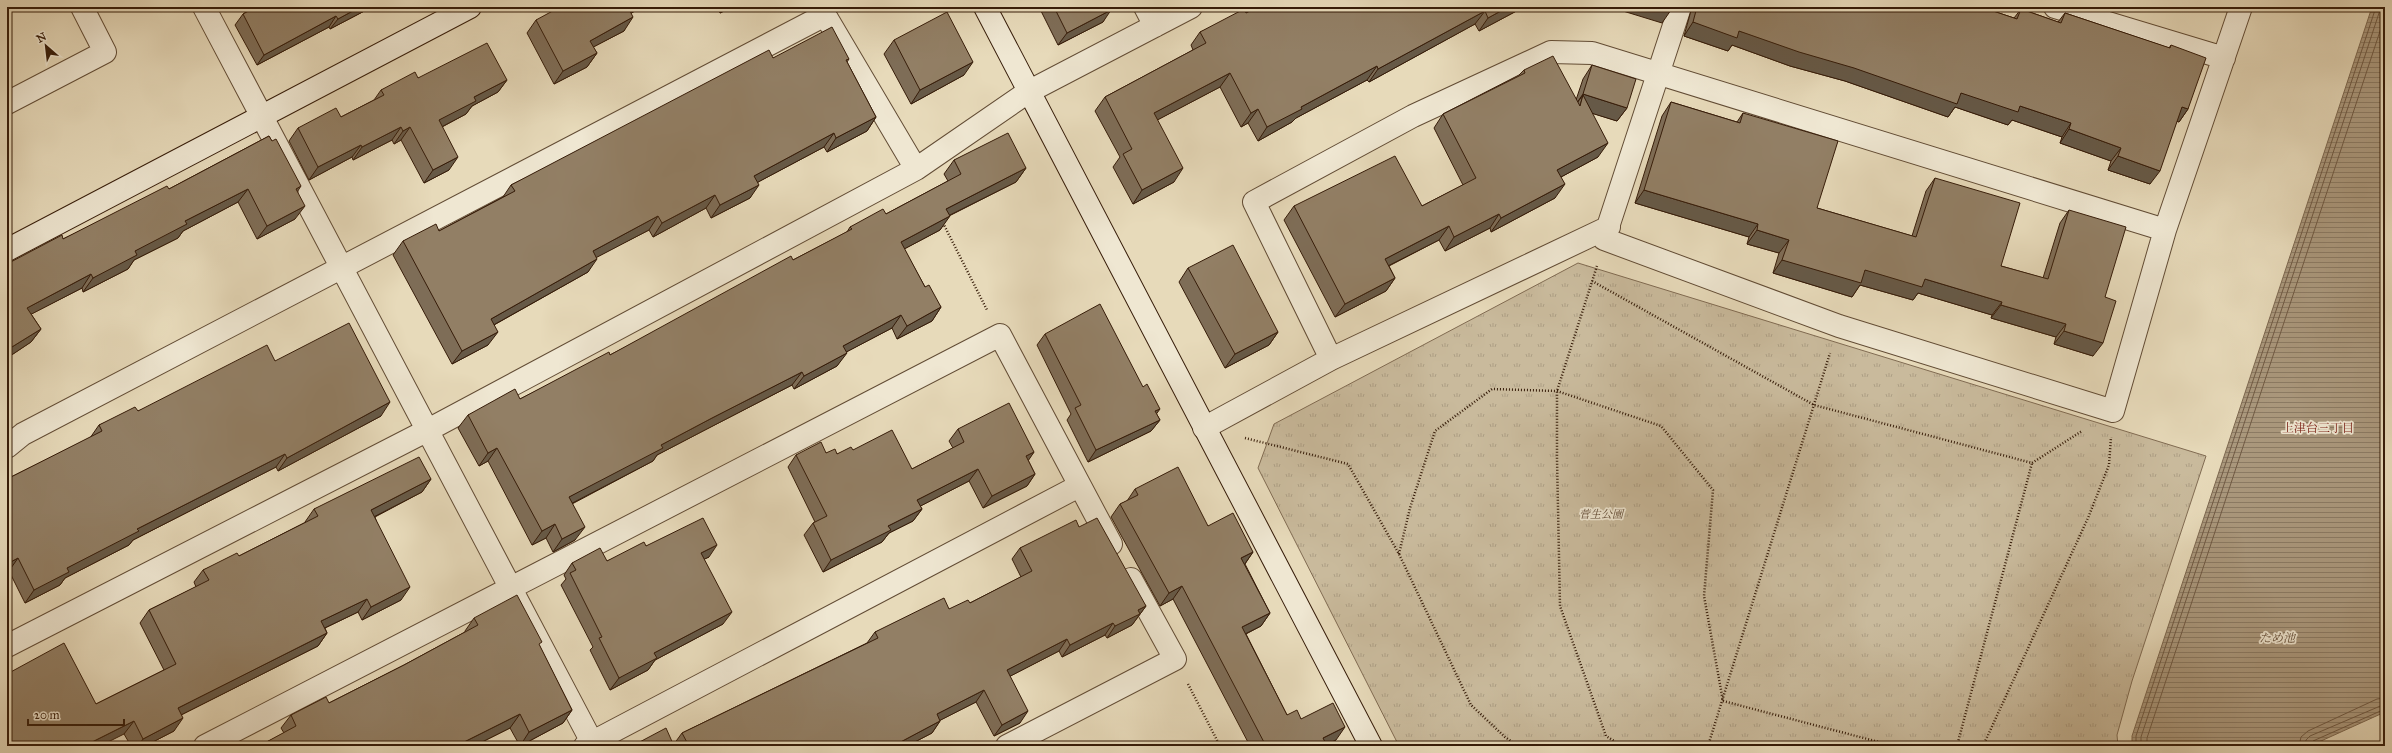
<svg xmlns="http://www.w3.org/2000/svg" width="2392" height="753" viewBox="0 0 2392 753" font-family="'IM FELL Great Primer','Noto Serif JP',serif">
  <defs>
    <pattern id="park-tufts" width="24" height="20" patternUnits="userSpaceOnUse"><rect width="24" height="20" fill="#c9ba9c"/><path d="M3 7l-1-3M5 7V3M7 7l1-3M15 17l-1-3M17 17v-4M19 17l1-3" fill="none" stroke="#ad9f85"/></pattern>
    <pattern id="water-rules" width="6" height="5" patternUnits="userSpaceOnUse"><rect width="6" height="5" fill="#ab997e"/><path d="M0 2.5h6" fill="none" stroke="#8c7c65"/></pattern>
  </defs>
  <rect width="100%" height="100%" fill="#e7daba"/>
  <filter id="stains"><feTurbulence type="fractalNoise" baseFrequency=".005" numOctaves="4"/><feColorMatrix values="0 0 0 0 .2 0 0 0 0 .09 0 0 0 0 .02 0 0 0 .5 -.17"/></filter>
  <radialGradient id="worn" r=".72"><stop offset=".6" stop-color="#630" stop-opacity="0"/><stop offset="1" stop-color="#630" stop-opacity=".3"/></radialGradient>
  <!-- park -->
  <path fill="url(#park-tufts)" stroke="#806b52" d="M 1578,263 L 2206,456 L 2132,681 L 2117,735 L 2118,746 L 1399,746 L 1258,468 L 1274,424 Z"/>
  <!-- water -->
  <path fill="url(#water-rules)" stroke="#7c674f" d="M 2372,7 L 2385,7 L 2385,712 L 2310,746 L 2132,746 L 2132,736 Z"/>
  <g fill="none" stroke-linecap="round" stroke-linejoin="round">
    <!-- shore -->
    <path stroke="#705a44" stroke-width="1" d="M 2136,746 L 2136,736 L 2376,7
      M 2141,746 L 2141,737 L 2381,7
      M 2147,746 L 2147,738 L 2385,16
      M 2299,746 L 2301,737 L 2308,731 L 2377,699 L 2385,698
      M 2305,746 L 2306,740 L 2310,736 L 2385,704
      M 2310,746 L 2313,741 L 2385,709"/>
    <defs>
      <path id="street" d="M 204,7 L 594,746
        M 1145,7 L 1155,26
        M 1680,7 L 1604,239 L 1839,326 L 2113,411 L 2165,230 L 2241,7
        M 2055,7 L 2224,58
        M 7,103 L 105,52 L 82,7
        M 1331,359 L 1254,202 L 1413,116 L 1551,52 L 1592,53 L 2165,230
        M 1204,428 L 1331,359 L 1609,227
        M 7,447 L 23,434 L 825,15 L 916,169
        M 7,646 L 428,430 L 916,169 L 1028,92 L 1191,7
        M 205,746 L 1000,335 L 1111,544
        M 585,746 L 1079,486
        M 1007,746 L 1175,659 L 1131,579"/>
      <path id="secondary" d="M 985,7 L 1371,746
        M 7,250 L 470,7"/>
    </defs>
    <!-- street casing -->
    <use href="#street" stroke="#624c35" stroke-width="24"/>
    <!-- secondary casing -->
    <use href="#secondary" stroke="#361c09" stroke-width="24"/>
    <!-- path -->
    <path stroke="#361c09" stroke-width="2.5" stroke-dasharray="1 2" stroke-linecap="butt" d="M 943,223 L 987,310
      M 1597,266 L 1557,391 L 1557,459 L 1560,606 L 1606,736 L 1622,746
      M 1592,281 L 1814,405 L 2032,463 L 2082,431
      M 1245,438 L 1348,464 L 1399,554 L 1471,705 L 1505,737 L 1518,746
      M 1399,554 L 1410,508 L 1435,431 L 1492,389 L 1557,391 L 1661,426 L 1713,490 L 1704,596 L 1723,701
      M 1188,684 L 1220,746
      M 1723,701 L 1894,746
      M 1708,746 L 1830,353
      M 1957,746 L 2032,463
      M 1983,746 L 2088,518 L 2109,465 L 2111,437"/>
    <!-- street -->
    <use href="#street" stroke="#efe7d2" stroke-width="22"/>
    <!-- secondary -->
    <use href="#secondary" stroke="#efe7d2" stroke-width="22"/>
  </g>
  <!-- wall -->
  <path fill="#7e6d57" stroke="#361c09" d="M 243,7 L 372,7 L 330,29 L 329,27 L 257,65 L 235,25 L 243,14 L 246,12 Z
    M 717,7 L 732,7 L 720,13 Z
    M 1039,7 L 1110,7 L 1103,22 L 1058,45 Z
    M 1258,7 L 1524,7 L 1479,31 L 1475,24 L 1369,82 L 1367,80 L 1296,118 L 1292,122 L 1258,141 L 1248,123 L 1241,127 L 1220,87 L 1157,120 L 1174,182 L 1133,204 L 1113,167 L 1120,157 L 1095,111 L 1105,97 L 1193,50 L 1191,45 L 1200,32 L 1246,13 Z
    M 1692,7 L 1981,7 L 2014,18 L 2021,9 L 2058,22 L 2065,13 L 2169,48 L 2171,45 L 2188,109 L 2179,122 L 2177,121 L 2150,184 L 2108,170 L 2111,161 L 2060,143 L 2062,137 L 2012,120 L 2008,125 L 1955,107 L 1948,117 L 1845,81 L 1790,66 L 1732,45 L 1728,51 L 1684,36 Z
    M 631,13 L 624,31 L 593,47 L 597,53 L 587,67 L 554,84 L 527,33 L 536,20 Z
    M 894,40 L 964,75 L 911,104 L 884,54 Z
    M 773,58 L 849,59 L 847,62 L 876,117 L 867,131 L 827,152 L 824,147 L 758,182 L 750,198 L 711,218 L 706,208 L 653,237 L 649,230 L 596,257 L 588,272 L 494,325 L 488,345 L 452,364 L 393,255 L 403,241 L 439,231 L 503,197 L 511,185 Z
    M 1592,65 L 1627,108 L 1617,121 L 1592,113 L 1598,157 L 1561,177 L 1555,198 L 1491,232 L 1490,228 L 1445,251 L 1439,240 L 1389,266 L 1395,278 L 1386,291 L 1335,317 L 1284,220 L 1294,206 L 1422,206 L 1463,185 L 1434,128 L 1443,114 L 1519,75 L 1524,70 L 1576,100 L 1583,79 Z
    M 418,78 L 507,80 L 498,92 L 472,106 L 466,114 L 442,127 L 449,170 L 424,183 L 401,140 L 394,144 L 392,140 L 353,160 L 352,157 L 309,180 L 289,141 L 298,128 L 341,117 L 374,100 L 381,90 Z
    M 1671,102 L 1737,122 L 1743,113 L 1817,208 L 1912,236 L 1926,191 L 1935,178 L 2001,266 L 2043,278 L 2060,223 L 2069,210 L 2105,297 L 2093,356 L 2054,344 L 2056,337 L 1991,318 L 1992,315 L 1918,293 L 1913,300 L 1860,285 L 1852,297 L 1773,273 L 1779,253 L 1747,244 L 1749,237 L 1635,203 L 1662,116 Z
    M 269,136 L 298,191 L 295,219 L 257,239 L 238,202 L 183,231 L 178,238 L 134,260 L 128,269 L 83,292 L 82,288 L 31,314 L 41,329 L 31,342 L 7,358 L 63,239 L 169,189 Z
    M 954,160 L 1026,168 L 1016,182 L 949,216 L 940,230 L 904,249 L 925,287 L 941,307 L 932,321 L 897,339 L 892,328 L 846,352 L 837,366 L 794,389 L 792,385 L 703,431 L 657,455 L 653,461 L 572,504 L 575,540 L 553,552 L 546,538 L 532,545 L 488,461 L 479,466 L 458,428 L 468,415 L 520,399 L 610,355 L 793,260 L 847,232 L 850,227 L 886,214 L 948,181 L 944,174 Z
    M 1188,268 L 1278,332 L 1269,345 L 1225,368 L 1179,282 Z
    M 1045,334 L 1156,413 L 1160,420 L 1151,431 L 1088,462 L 1067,420 L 1071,414 L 1037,345 Z
    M 275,361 L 381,416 L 278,471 L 276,467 L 133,540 L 129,545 L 65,578 L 60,585 L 25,603 L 9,571 L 7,572 L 7,479 L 90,438 L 99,425 L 138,411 Z
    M 958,429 L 1034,452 L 1028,460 L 1035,474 L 1027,486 L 983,508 L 969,481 L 920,506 L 922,509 L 913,521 L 889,533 L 882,542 L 823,572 L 804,535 L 813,523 L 815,522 L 788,467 L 796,455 L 826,453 L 837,454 L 853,450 L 912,469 L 953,448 L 949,441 Z
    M 431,479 L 422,492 L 375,517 L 401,600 L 362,620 L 358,612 L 325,628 L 327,633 L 318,646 L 181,715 L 174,731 L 145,746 L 131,746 L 124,734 L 96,704 L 164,670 L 140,623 L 149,610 L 196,587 L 194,582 L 203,570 L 239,556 L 306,522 L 305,522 L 314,509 Z
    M 1135,489 L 1208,526 L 1253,552 L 1245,564 L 1270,613 L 1261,626 L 1246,634 L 1287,715 L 1301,719 L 1336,740 L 1326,745 L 1327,746 L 1250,746 L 1173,599 L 1160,606 L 1111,517 L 1120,504 L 1127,501 Z
    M 1079,527 L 1146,606 L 1132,625 L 1107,638 L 1105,635 L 1062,657 L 1059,651 L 1010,676 L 1020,723 L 994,736 L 976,702 L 940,720 L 940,721 L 932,733 L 907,746 L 675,746 L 674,744 L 682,733 L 867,643 L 875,632 L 970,603 L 1021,577 L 1012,559 L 1020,548 Z
    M 646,546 L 709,557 L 704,559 L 723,624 L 655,660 L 648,670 L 610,690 L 590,650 L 593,647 L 561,585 L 566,579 L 564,575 L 572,563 L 607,561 Z
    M 474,618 L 539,645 L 572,710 L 563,723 L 520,746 L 510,728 L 474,746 L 259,746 L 284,733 L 281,728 L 291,715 L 329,703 L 404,665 L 465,632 L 465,631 Z"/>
  <!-- shaded-wall -->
  <path fill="#665947" stroke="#361c09" d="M 360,7 L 372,7 L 330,29 L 338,19 Z
    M 627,7 L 643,7 L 618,20 Z
    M 725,7 L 732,7 L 720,13 Z
    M 1508,7 L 1524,7 L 1479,31 L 1488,18 Z
    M 1610,7 L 1663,7 L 1671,10 L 1662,23 Z
    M 1111,10 L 1103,22 L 1058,45 L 1067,33 Z
    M 1485,11 L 1475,24 L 1369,82 L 1378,69 Z
    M 336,16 L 329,27 L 257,65 L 264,55 Z
    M 633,17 L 624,31 L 580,54 L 590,41 Z
    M 1693,22 L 1739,31 L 1961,93 L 2020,106 L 2071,123 L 2062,137 L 2012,120 L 2008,125 L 1955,107 L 1948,117 L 1845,81 L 1790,66 L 1732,45 L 1728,51 L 1684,36 Z
    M 597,53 L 587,67 L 554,84 L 563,71 Z
    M 973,62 L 964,75 L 911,104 L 920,90 Z
    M 1377,66 L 1367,80 L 1296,118 L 1292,122 L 1258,141 L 1267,127 L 1301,107 Z
    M 1230,73 L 1220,87 L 1144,127 L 1154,113 Z
    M 507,80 L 498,92 L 472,106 L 466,114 L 430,133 L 439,120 L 474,97 Z
    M 1583,94 L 1627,108 L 1617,121 L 1578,109 L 1580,106 L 1583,95 L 1574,107 Z
    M 2182,107 L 2188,109 L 2179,122 L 2173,120 Z
    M 1258,109 L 1248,123 L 1241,127 L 1251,113 Z
    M 876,117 L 867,131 L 827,152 L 836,138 Z
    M 401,127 L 392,140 L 353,160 L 362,147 Z
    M 410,127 L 401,140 L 394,144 L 403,131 Z
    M 2069,129 L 2121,148 L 2111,161 L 2060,143 Z
    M 834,133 L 824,147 L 745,189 L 754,176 Z
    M 1608,143 L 1598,157 L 1548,184 L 1557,170 Z
    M 361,145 L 352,157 L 309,180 L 318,167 Z
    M 2118,156 L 2160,171 L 2150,184 L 2108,170 Z
    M 458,157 L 449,170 L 424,183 L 433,170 Z
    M 1026,168 L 1016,182 L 936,222 L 946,209 Z
    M 1183,168 L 1174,182 L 1133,204 L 1142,190 Z
    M 1565,184 L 1555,198 L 1491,232 L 1501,218 Z
    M 759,185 L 750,198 L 711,218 L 720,205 Z
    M 301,186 L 292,200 L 296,189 Z
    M 248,189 L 238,202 L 183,231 L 178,238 L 134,260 L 128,269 L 83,292 L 93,278 L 135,251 L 185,221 Z
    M 1644,190 L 1758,224 L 1749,237 L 1635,203 Z
    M 715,195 L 706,208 L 653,237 L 662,223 Z
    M 305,206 L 295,219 L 257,239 L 267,226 Z
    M 1499,214 L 1490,228 L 1445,251 L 1454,237 Z
    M 658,216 L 649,230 L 584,264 L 593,251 Z
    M 950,216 L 940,230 L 891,256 L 901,242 Z
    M 1449,226 L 1439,240 L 1376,272 L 1385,259 Z
    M 1757,230 L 1789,240 L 1779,253 L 1747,244 Z
    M 597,259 L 588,272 L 481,332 L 491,319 Z
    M 1782,260 L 1865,270 L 1925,279 L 2002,302 L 1992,315 L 1918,293 L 1913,300 L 1860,285 L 1852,297 L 1773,273 Z
    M 91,274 L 82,288 L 18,321 L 27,308 Z
    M 1395,278 L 1386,291 L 1335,317 L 1345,304 Z
    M 2001,305 L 2066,324 L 2056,337 L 1991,318 Z
    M 941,307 L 932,321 L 897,339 L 907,326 Z
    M 901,315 L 892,328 L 833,359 L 843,346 Z
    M 41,329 L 31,342 L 7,358 L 7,350 Z
    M 2064,331 L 2103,343 L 2093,356 L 2054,344 Z
    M 498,332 L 488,345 L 452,364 L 462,351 Z
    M 1278,332 L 1269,345 L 1225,368 L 1235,354 Z
    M 847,353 L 837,366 L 794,389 L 804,376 Z
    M 802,372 L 792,385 L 703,431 L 657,455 L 653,461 L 559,510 L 569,497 L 661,445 L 712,418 Z
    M 390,402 L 381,416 L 278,471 L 287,458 Z
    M 1160,409 L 1152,420 L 1155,411 Z
    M 1160,420 L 1151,431 L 1088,462 L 1096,450 Z
    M 497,448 L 488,461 L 479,466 L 488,453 Z
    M 1034,452 L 1026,464 L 1026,456 Z
    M 285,454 L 276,467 L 133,540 L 129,545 L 65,578 L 60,585 L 25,603 L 34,590 L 67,568 L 137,529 Z
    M 978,469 L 969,481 L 909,512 L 917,500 Z
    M 1035,474 L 1027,486 L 983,508 L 992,496 Z
    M 431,479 L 422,492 L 362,523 L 371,510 Z
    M 922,509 L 913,521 L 889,533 L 882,542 L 823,572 L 831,560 L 888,526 Z
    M 555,524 L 546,538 L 532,545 L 542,531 Z
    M 585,527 L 575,540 L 553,552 L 562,539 Z
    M 717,545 L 709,557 L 692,565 L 701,553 Z
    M 1253,552 L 1244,565 L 1241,558 Z
    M 18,558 L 9,571 L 7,572 L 7,564 Z
    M 1182,586 L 1173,599 L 1160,606 L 1169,593 Z
    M 410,587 L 401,600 L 362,620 L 371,607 Z
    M 367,599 L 358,612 L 312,634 L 321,621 Z
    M 1146,606 L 1132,625 L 1107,638 L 1115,626 L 1138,610 Z
    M 732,612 L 723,624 L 655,660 L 648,670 L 610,690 L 619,678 L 654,653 Z
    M 1270,613 L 1261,626 L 1233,640 L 1242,627 Z
    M 1113,623 L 1105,635 L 1062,657 L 1070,645 Z
    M 327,633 L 318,646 L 169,721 L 178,708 Z
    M 1067,639 L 1059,651 L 999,682 L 1007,670 Z
    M 984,690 L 976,702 L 929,726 L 937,714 Z
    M 572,710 L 563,723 L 520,746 L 529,732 Z
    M 1028,711 L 1020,723 L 994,736 L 1002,725 Z
    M 520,714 L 510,728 L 474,746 L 458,746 L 460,744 Z
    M 183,718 L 174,731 L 145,746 L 138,746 L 143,739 Z
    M 134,721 L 124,734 L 100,746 L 84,746 Z
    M 940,721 L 932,733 L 907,746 L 893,746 Z
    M 1345,727 L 1336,740 L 1323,746 L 1323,738 Z
    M 868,741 L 865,746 L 858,746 Z"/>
  <!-- building -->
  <path fill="#927f65" stroke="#361c09" d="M 256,7 L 360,7 L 338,19 L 336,16 L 264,55 L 243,14 Z
    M 560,7 L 628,7 L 633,17 L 590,41 L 597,53 L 563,71 L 536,20 Z
    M 1054,7 L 1110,7 L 1111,10 L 1067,33 Z
    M 1258,7 L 1508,7 L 1488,18 L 1485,11 L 1378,69 L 1377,66 L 1301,107 L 1302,109 L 1267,127 L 1258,109 L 1251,113 L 1230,73 L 1154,113 L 1183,168 L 1142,190 L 1123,154 L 1132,149 L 1105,97 L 1206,43 L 1200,32 L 1244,9 L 1246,13 Z
    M 1663,7 L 1672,7 L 1671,10 Z
    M 1697,7 L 1981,7 L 2017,19 L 2021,9 L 2061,23 L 2065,13 L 2170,48 L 2171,45 L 2206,58 L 2188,109 L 2182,107 L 2160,171 L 2118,156 L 2121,148 L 2069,129 L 2071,123 L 2020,106 L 2018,112 L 1961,93 L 1957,104 L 1854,68 L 1799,52 L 1739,31 L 1737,38 L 1693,22 Z
    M 947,12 L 973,62 L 920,90 L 894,40 Z
    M 832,27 L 849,59 L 846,60 L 876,117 L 836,138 L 834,133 L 754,176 L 759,185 L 720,205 L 715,195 L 662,223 L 658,216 L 593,251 L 597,259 L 491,319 L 498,332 L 462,351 L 403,241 L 436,224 L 439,231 L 515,191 L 511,185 L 769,50 L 773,58 Z
    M 487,43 L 507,80 L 474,97 L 476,101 L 439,120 L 458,157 L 433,170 L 410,127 L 403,131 L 401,127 L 362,147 L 361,145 L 318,167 L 298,128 L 336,108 L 341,117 L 384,95 L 381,90 L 415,72 L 418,78 Z
    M 1553,56 L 1580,106 L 1583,95 L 1608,143 L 1557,170 L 1565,184 L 1501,218 L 1499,214 L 1454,237 L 1449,226 L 1385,259 L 1395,278 L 1345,304 L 1294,206 L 1395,156 L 1422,206 L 1476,178 L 1443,114 L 1525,73 L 1524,70 Z
    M 1592,65 L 1636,79 L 1627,108 L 1583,94 Z
    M 1671,102 L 1740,123 L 1743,113 L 1838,141 L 1817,208 L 1916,237 L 1935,178 L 2020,203 L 2001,266 L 2048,279 L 2069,210 L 2126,227 L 2105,297 L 2116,301 L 2103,343 L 2064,331 L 2066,324 L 2001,305 L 2002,302 L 1925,279 L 1922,287 L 1865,270 L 1861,283 L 1782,260 L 1789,240 L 1757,230 L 1758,224 L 1644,190 Z
    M 1008,133 L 1026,168 L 946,209 L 950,216 L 901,242 L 925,287 L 929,285 L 941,307 L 907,326 L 901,315 L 843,346 L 847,353 L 804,376 L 802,372 L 712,418 L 661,445 L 663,448 L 569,497 L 585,527 L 562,539 L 555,524 L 542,531 L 497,448 L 488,453 L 468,415 L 515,389 L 520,399 L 609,352 L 610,355 L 791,256 L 793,260 L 852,229 L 850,227 L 883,209 L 886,214 L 961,174 L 954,160 Z
    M 269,136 L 272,141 L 276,139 L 301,186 L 296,189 L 305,206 L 267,226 L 248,189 L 185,221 L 187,224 L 135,251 L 137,255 L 93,278 L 91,274 L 27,308 L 41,329 L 7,350 L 7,264 L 62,235 L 63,239 L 167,186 L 169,189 Z
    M 1233,245 L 1278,332 L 1235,354 L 1188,268 Z
    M 1100,304 L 1143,387 L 1147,384 L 1160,409 L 1155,411 L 1160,420 L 1096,450 L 1075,408 L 1081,405 L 1045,334 Z
    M 349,323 L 390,402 L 287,458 L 285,454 L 137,529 L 139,531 L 67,568 L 69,572 L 34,590 L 18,558 L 7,564 L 7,494 L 8,493 L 7,492 L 7,479 L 102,431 L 99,425 L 135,407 L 138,411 L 267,345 L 275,361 Z
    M 1009,403 L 1034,452 L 1026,456 L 1035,474 L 992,496 L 978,469 L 917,500 L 922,509 L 888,526 L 891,530 L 831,560 L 813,523 L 827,516 L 796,455 L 821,442 L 826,453 L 835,449 L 837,454 L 851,447 L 853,450 L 892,430 L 912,469 L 964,442 L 958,429 Z
    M 419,457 L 431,479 L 371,510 L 410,587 L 371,607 L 367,599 L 321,621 L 327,633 L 178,708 L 183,718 L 143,739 L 134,721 L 84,746 L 7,746 L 7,674 L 64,643 L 96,704 L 176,664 L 149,610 L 209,580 L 203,570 L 237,553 L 239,556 L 318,516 L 314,509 Z
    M 1178,467 L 1208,526 L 1233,513 L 1253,552 L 1241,558 L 1270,613 L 1242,627 L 1287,715 L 1297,710 L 1301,719 L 1333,703 L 1345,727 L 1323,738 L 1327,746 L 1266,746 L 1182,586 L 1169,593 L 1120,504 L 1138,495 L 1135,489 Z
    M 703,518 L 717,545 L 701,553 L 732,612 L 654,653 L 657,658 L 619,678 L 599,638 L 602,637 L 570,573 L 576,570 L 572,563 L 600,548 L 607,561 L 644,542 L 646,546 Z
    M 1097,518 L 1146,606 L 1138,610 L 1140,614 L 1115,626 L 1113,623 L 1070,645 L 1067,639 L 1007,670 L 1028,711 L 1002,725 L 984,690 L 937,714 L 940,721 L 893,746 L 870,746 L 868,741 L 858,746 L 689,746 L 682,733 L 878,638 L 875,632 L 944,598 L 949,609 L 968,600 L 970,603 L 1032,571 L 1020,548 L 1076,520 L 1079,527 Z
    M 517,595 L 542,642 L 539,644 L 572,710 L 529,732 L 520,714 L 460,744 L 460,746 L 259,746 L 296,726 L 291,715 L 326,697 L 329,703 L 404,665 L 478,625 L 474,618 Z
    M 666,728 L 674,746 L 635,746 L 634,745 Z"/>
  <g text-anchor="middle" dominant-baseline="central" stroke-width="3.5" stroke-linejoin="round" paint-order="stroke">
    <!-- park labels -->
    <g font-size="11" font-style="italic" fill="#624b35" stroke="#efe7d2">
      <text x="1601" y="514">菅生公園</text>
    </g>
    <!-- neighbourhood labels -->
    <g font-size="12" fill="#7a1f14" stroke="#efe7d2">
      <text x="2318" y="428">上津台三丁目</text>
    </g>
    <!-- water labels -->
    <g font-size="12" font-style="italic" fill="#5f4832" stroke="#efe7d2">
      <text x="2277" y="638">ため池</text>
    </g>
  </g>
  <!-- margin -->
  <rect width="2392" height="753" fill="none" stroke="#e7daba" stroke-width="24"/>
  <rect x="8" y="8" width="2376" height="737" fill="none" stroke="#361c09" stroke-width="2"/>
  <rect x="12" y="12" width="2368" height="729" fill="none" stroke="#361c09"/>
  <!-- north arrow -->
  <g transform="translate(46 46) rotate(332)" stroke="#efe7d2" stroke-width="3" paint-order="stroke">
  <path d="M0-3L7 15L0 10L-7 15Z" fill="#361c09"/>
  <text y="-6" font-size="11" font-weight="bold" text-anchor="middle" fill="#361c09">N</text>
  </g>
  <!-- scale -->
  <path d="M28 719v6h96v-6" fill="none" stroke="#361c09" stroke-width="2"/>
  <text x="34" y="719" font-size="12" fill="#361c09" stroke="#efe7d2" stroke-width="3" paint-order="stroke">20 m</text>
  <rect width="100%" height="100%" filter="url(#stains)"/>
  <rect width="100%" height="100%" fill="url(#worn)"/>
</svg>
